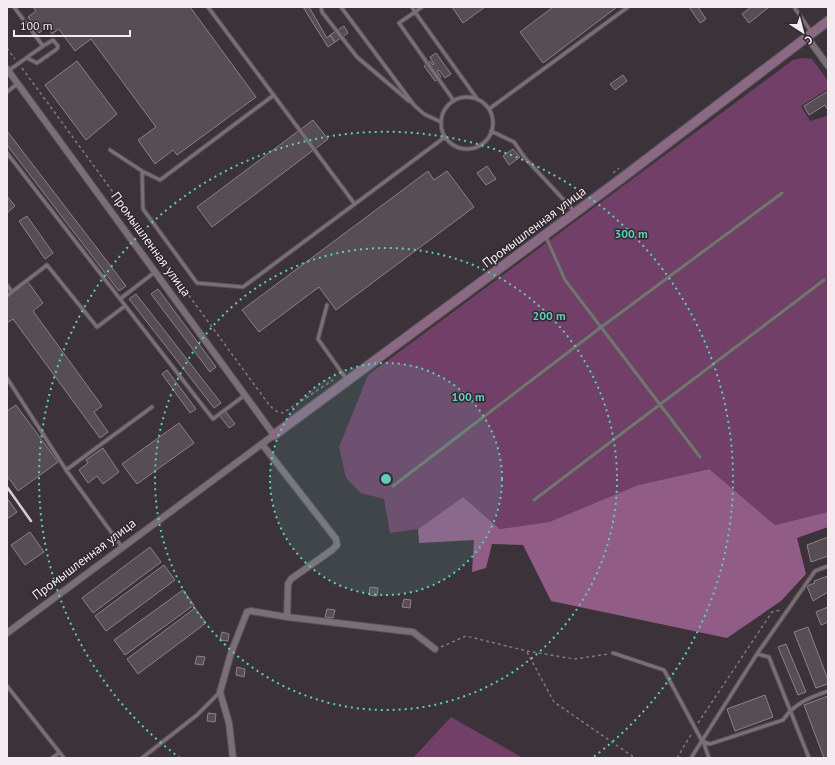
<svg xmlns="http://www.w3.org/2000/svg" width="835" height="765" viewBox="0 0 835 765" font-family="'PT Sans',sans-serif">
  <rect width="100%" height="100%" fill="#3c333a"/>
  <!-- green -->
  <path fill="#713f67" d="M 802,58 L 812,59 L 828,81 L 828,89 L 801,106 L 810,121 L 827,116 L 828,118 L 828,512 L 775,525 L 708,469 L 638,485 L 549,522 L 500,529 L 463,497 L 418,529 L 390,533 L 384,499 L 361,493 L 346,478 L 339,447 L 368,375 L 793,60 Z
    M 451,717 L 523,758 L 413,758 Z"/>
  <!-- forest -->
  <path fill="#915c86" d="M 709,469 L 775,525 L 828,512 L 828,527 L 797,538 L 806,574 L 781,601 L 727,638 L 551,601 L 523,545 L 492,544 L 486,568 L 472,572 L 474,540 L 419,543 L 418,529 L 463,497 L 500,529 L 549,522 L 638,485 Z"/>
  <!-- building -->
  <path fill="#574d54" stroke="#8b8189" d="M 33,7 L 190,7 L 256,97 L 177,155 L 173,150 L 155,164 L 138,140 L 156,127 L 91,39 L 75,51 L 59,29 L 52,34 L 47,27 L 39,33 L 28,17 L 36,11 Z
    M 303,7 L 309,7 L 327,38 L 330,35 L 335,42 L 328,47 Z
    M 452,7 L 485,7 L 463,23 Z
    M 553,7 L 617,7 L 543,63 L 520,32 Z
    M 689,7 L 698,7 L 706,19 L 700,23 Z
    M 751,7 L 769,7 L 749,23 L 742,14 Z
    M 344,26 L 348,33 L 335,42 L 330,35 Z
    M 436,53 L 451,74 L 445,78 L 439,70 L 437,71 L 441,77 L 435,81 L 424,66 L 430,61 L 433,65 L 434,64 L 430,57 Z
    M 77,61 L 117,114 L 86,140 L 45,85 Z
    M 623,75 L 627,81 L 615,90 L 610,84 Z
    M 828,91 L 828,110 L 825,105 L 809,115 L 804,106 Z
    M 313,120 L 328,139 L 212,227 L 197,207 Z
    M 7,131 L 126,286 L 119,291 L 7,145 Z
    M 513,149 L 520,157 L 509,165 L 503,156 Z
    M 487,166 L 496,179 L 486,185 L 477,173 Z
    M 428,171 L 434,180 L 447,171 L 474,207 L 336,310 L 319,287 L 259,332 L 242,310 Z
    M 7,196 L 15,206 L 7,213 Z
    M 27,216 L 53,253 L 45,259 L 19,221 Z
    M 28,282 L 43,303 L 33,311 L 102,406 L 94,412 L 108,432 L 100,438 L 13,319 L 7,323 L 7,297 Z
    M 158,289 L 216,367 L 210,372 L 151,294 Z
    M 136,294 L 221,403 L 214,408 L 129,299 Z
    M 167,370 L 196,409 L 190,413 L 162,374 Z
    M 16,405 L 58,462 L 18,491 L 7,476 L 7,411 Z
    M 226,412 L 235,424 L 229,428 L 220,416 Z
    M 179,423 L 194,443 L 137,484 L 122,464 Z
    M 103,448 L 119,472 L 103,484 L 97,476 L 88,483 L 79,470 L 88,463 L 86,460 Z
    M 7,498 L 17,512 L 7,519 Z
    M 30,532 L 44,552 L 25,565 L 11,545 Z
    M 828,537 L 828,556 L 811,562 L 807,545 Z
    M 150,547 L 161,562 L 93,613 L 82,598 Z
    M 164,565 L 175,580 L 106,631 L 95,616 Z
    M 828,576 L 828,592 L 813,601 L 807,586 L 815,583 L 814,581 Z
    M 370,587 L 378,588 L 377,596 L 369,595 Z
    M 183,590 L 194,605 L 125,655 L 114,640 Z
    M 404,599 L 411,600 L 410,608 L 402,607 Z
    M 828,607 L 828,622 L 821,625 L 816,612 Z
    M 195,608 L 206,623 L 138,674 L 127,659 Z
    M 327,609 L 335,610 L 333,618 L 325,617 Z
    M 808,627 L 828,680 L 828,684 L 816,688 L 794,632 Z
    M 222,632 L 229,634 L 228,641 L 220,640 Z
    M 786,644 L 806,692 L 798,695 L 778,647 Z
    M 197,656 L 205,657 L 203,665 L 195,664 Z
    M 237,667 L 245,669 L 244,677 L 236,675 Z
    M 765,695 L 773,717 L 735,731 L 727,709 Z
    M 828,696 L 828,758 L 824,758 L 804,705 Z
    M 208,713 L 216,714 L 215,722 L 207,721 Z"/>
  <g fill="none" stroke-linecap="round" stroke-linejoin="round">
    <defs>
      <path id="lane" d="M 208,7 L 354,203
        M 321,7 L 322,12 L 357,57 L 409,101
        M 341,7 L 414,105 L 424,114 L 441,122
        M 412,7 L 415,12 L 399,23 L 454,101
        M 422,7 L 415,12 L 478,100
        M 794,7 L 812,33
        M 27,58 L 37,63 L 57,49 L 58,46 L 53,40 L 43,46
        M 8,71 L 43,46 L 14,7
        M 7,92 L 17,84
        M441 123a26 26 0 1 1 52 0a26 26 0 1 1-52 0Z
        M 489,109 L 628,7
        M 491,131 L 514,142 L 525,158 L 575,212
        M 110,150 L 142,171 L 160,180 L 274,95
        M 7,153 L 213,419 L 245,395
        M 142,171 L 143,209 L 197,283 L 243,287 L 445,137
        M 546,237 L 565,280 L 700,457
        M 7,285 L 12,292 L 7,296
        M 12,292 L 47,265 L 97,327 L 125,306
        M 120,299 L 155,272
        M 327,305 L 318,339 L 347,380
        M 7,378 L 66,470 L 122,547
        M 66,470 L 152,407
        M 393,486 L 600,328 L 782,193
        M 534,500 L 824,280
        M 613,653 L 664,670 L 702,741 L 710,744 L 783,720 C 795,703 809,698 828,691
        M 757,654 L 815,571 L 828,566
        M 7,686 L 64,758
        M 703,741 L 709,758
        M 52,758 L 59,753
        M 142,758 L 197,715 L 220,692
        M 691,758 L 757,654 L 769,657 L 809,758"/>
      <path id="street" d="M 807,37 L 828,66
        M 7,69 L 274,435 L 7,633
        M 262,444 L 336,539 L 337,545 L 332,550 L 291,579 L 288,584 L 287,617
        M 233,758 L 229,723 L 220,692 L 231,653 L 247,612 L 251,611 L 287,617 L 413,632 L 435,649"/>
      <path id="secondary" d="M 274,435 L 622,178 L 828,21"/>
    </defs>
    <!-- lane casing -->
    <use href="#lane" stroke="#595157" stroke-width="5"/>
    <!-- street casing -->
    <use href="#street" stroke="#595157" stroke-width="8"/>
    <!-- secondary casing -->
    <use href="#secondary" stroke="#595157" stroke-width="11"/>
    <!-- path -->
    <path stroke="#81797f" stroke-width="1.5" stroke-dasharray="3 3" stroke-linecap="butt" d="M 7,48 L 15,59
      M 22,68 L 270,406 L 276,411 L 283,413 L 333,380
      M 613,173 L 619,168
      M 441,647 L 466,636 L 527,651 L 575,659 L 608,654
      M 527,652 L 554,702 L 635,758
      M 698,723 L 772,612 L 781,610
      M 677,758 L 692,733"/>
    <!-- lane -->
    <use href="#lane" stroke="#7a6f77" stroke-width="3"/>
    <!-- street -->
    <use href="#street" stroke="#7a6f77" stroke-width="6"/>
    <!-- secondary -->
    <use href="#secondary" stroke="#8b6984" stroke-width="9"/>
    <!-- rail -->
    <path stroke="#d6cfd4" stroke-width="2.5" d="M 7,487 L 31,521"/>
  </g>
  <!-- distance rings -->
  <circle cx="386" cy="479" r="116" fill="#5cceba" fill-opacity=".12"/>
  <g fill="none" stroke="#5cceba" stroke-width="2" stroke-dasharray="2 4">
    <circle cx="386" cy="479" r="116"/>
    <circle cx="386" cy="479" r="231"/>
    <path d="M180 758A347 347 0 1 1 592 758"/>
  </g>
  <g text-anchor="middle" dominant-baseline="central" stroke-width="3" stroke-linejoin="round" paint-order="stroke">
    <!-- street labels -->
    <g font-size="13" fill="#f2ecf0" stroke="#322930">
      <text transform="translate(534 227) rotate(-37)">Промышленная улица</text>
      <text transform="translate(151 244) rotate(54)">Промышленная улица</text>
      <text transform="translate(84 559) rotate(-37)">Промышленная улица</text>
    </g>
  </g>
  <circle cx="386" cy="479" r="6" fill="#5cceba" stroke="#322930" stroke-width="2"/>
  <g font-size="12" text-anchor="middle" font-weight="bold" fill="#5cceba" stroke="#322930" stroke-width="3" stroke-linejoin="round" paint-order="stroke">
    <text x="631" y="238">300 m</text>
    <text x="549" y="320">200 m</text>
    <text x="468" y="401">100 m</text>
  </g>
  <!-- border -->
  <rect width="835" height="765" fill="none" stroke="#f2ecf0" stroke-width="16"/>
  <!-- north arrow -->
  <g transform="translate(803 32) rotate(144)" stroke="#322930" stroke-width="3" paint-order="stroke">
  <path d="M0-3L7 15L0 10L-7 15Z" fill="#f2ecf0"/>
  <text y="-6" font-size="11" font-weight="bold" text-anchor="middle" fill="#f2ecf0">С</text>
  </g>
  <!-- scale -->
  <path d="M14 30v6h116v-6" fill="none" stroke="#f2ecf0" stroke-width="2"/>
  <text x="20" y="30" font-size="12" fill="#f2ecf0" stroke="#322930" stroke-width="3" paint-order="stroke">100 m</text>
</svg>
